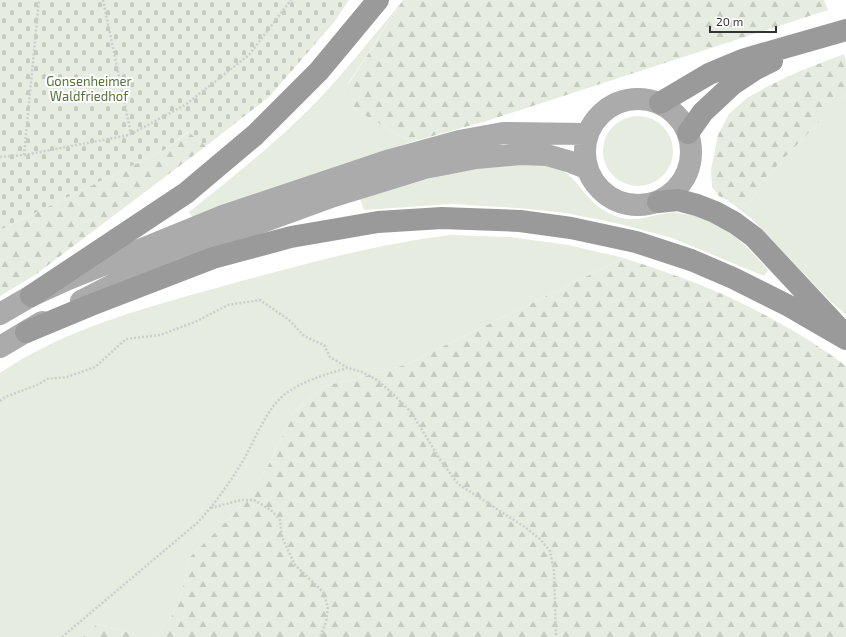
<svg xmlns="http://www.w3.org/2000/svg" width="846" height="637" viewBox="0 0 846 637" font-family="'Exo 2',sans-serif">
  <defs>
    <pattern id="forest-firs" width="22" height="20" patternUnits="userSpaceOnUse"><rect width="22" height="20" fill="#e6ecdf"/><path d="M5 1l3.5 6h-7zM16 11l3.5 6h-7z" fill="#c6cbc0"/></pattern>
    <pattern id="cemetery-stones" width="16" height="16" patternUnits="userSpaceOnUse"><rect width="16" height="16" fill="#e6ecdf"/><path d="M2 7V4a2 2 0 0 1 4 0v3zM10 15v-3a2 2 0 0 1 4 0v3z" fill="#c6cbc0"/></pattern>
  </defs>
  <rect width="100%" height="100%" fill="#fff"/>
  <!-- green -->
  <path fill="#e6ecdf" d="M 403,0 L 348,84 L 356,110 L 411,142 L 193,218 L 189,212 C 234,176 280,140 320,98 C 349,67 376,33 403,0 Z
    M 846,94 L 846,315 L 828,299 L 753,220 L 730,202 L 745,205 L 751,201 L 761,182 Z
    M603 151a35 35 0 1 1 70 0a35 35 0 1 1-70 0Z
    M 508,164 C 524,165 541,163 557,168 C 572,173 581,190 592,201 C 599,208 606,212 615,216 C 636,224 648,215 669,213 C 674,212 679,213 684,214 C 722,219 743,242 768,270 L 764,276 L 672,238 L 620,224 L 566,213 L 517,208 L 451,204 L 364,210 L 360,199 L 417,182 L 474,167 Z
    M 450,235 L 510,237 L 568,245 L 624,258 L 405,365 L 356,379 L 324,386 L 294,412 L 267,468 L 234,514 L 189,558 L 182,592 L 171,618 L 153,637 L 140,637 L 128,632 L 97,624 L 83,637 L 0,637 L 0,373 C 71,325 156,305 238,282 C 308,263 378,244 450,235 Z"/>
  <!-- forest -->
  <path fill="url(#forest-firs)" d="M 403,0 L 824,0 L 828,10 L 483,122 L 411,142 L 356,110 L 347,92 L 348,85 Z
    M 844,54 L 846,61 L 846,94 L 761,182 L 751,201 L 745,205 L 730,202 L 719,196 L 712,187 L 711,170 L 718,135 L 729,114 L 747,98 L 770,85 L 800,71 Z
    M 189,132 L 206,146 L 35,275 L 0,296 L 0,230 L 164,150 Z
    M 624,258 C 657,269 691,280 722,294 C 764,313 809,338 846,366 L 846,637 L 153,637 L 171,618 L 182,592 L 189,558 L 234,514 L 267,468 L 294,412 L 324,386 L 356,379 L 405,365 Z
    M 97,624 L 128,632 L 140,637 L 83,637 Z"/>
  <!-- cemetery -->
  <path fill="url(#cemetery-stones)" d="M 0,0 L 349,0 L 335,21 L 269,97 L 206,146 L 188,132 L 164,150 L 0,230 Z"/>
  <g fill="none" stroke-linecap="round" stroke-linejoin="round">
    <!-- path -->
    <path stroke="#cdcdcd" stroke-width="2.5" stroke-dasharray="2 2" stroke-linecap="butt" d="M 103,0 L 131,134
      M 24,155 L 39,0
      M 0,157 L 24,155 L 129,135 L 185,105 L 249,55 L 291,0
      M 0,401 L 5,397 L 37,385 L 47,379 L 67,377 L 95,367 L 126,339 L 160,335 L 195,322 L 228,305 L 260,300 L 289,320 L 304,336 L 324,345 L 330,357 L 348,368 L 362,372 L 377,380 L 391,392 L 411,412 L 441,461 L 458,484 L 525,527 L 541,540 L 550,551 L 554,571 L 556,637
      M 211,508 L 241,500 L 254,500 L 271,510 L 280,520 L 282,537 L 295,565 L 323,592 L 328,607 L 326,622 L 320,637
      M 62,637 L 197,523 C 214,505 228,485 241,464 C 254,443 265,410 285,394 C 304,380 325,375 347,368"/>
    <!-- major -->
    <path stroke="#ababab" stroke-width="22" d="M585 152a53 53 0 1 1 106 0a53 53 0 1 1-106 0Z
      M 81,301 L 171,255 L 334,196 L 425,168 L 476,158 L 521,154 L 547,155 L 571,162 L 586,168
      M 0,314 L 31,296 L 66,280 L 223,216 L 390,160 L 459,141 L 503,133 L 587,134
      M 0,347 L 42,322"/>
    <!-- highway -->
    <path stroke="#9a9a9a" stroke-width="22" d="M 660,103 L 709,74 L 728,66 L 745,59 L 846,30
      M 688,133 L 703,112 L 733,84 L 754,70 L 772,61
      M 658,202 L 678,200 L 697,205 L 715,212 L 735,223 L 754,237 L 837,326
      M 31,296 L 186,193 L 255,135 L 319,71 L 378,0
      M 26,332 L 91,305 L 213,258 L 291,237 L 378,222 L 442,218 L 520,221 L 571,228 L 636,242 L 691,260 L 733,278 L 789,306 L 846,339"/>
  </g>
  <g text-anchor="middle" dominant-baseline="central" stroke-width="4" stroke-linejoin="round" paint-order="stroke">
    <!-- park labels -->
    <g font-size="13" fill="#56703f" stroke="#fff">
      <text x="89" y="81">Gonsenheimer<tspan x="89" dy="15">Waldfriedhof</tspan></text>
    </g>
  </g>
  <!-- scale -->
  <path d="M710 26v6h66v-6" fill="none" stroke="#333333" stroke-width="2"/>
  <text x="716" y="26" font-size="12" fill="#333333" stroke="#ffffff" stroke-width="3" paint-order="stroke">20 m</text>
</svg>
